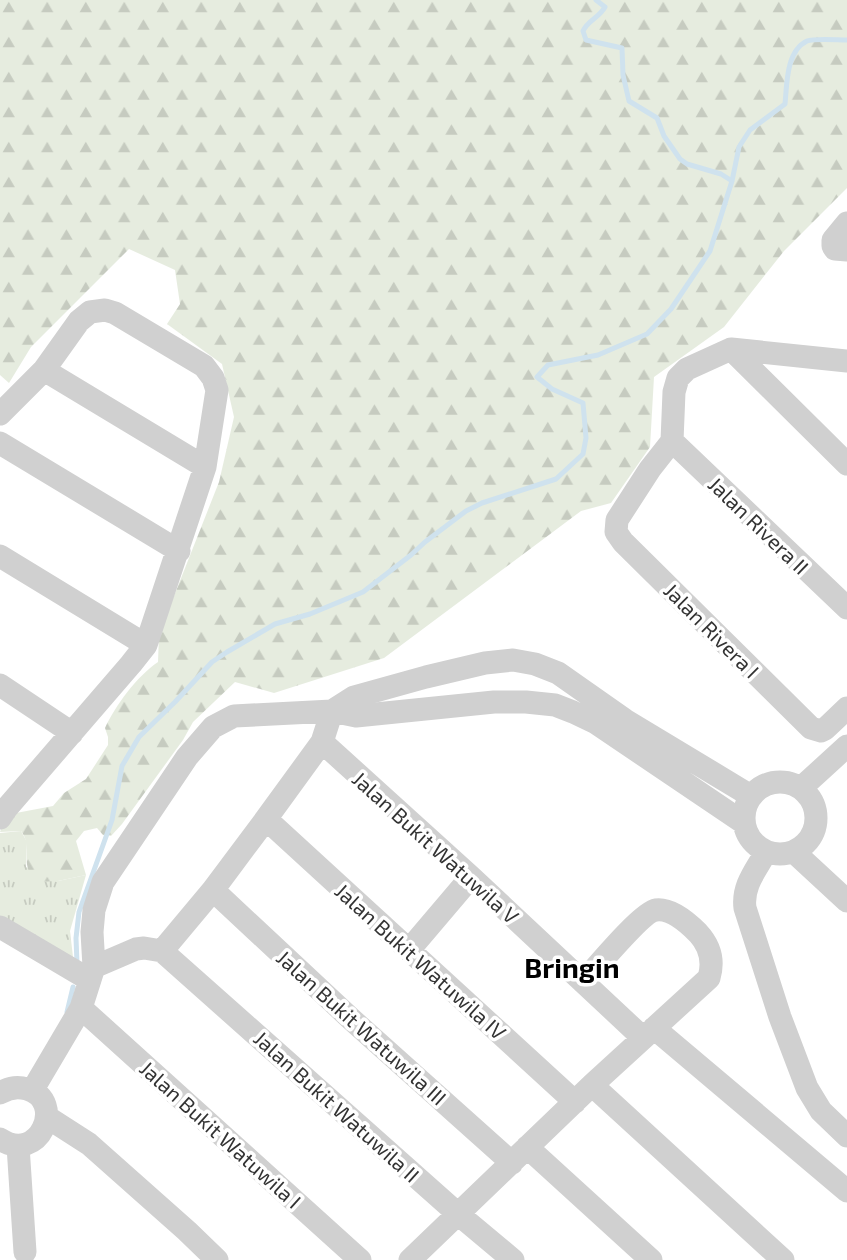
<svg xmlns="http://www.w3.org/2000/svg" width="847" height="1260" viewBox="0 0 847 1260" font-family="'Exo 2',sans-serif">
  <defs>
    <pattern id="grass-tufts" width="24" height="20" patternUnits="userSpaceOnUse" patternTransform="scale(1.75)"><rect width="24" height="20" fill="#e6ecdf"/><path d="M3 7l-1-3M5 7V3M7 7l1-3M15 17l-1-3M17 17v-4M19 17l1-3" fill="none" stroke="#c6cbc0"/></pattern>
    <pattern id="forest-firs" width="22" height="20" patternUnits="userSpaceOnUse" patternTransform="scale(1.75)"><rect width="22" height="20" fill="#e6ecdf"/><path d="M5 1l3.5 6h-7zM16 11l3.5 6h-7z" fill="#c6cbc0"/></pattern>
  </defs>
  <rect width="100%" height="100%" fill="#fff"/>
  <!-- grass -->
  <path fill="url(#grass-tufts)" d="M 21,831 L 27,842 L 26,867 L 58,881 L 86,875 L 70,931 L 73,957 L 72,960 L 0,923 L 0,833 Z"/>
  <!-- forest -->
  <path fill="url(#forest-firs)" d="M 0,0 L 847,0 L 847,188 L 784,251 L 724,327 L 654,377 L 650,447 L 611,503 L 581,511 L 384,658 L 274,693 L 235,682 L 193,722 L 183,740 L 122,824 L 111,836 L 103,835 L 97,828 L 84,831 L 76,841 L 86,875 L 58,881 L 37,882 C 17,863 35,850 21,831 L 0,832 L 3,824 L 16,813 L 53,806 L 64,793 L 86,779 L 108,745 L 108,737 L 105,728 C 115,706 137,676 158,662 L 159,634 L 219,482 L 234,417 L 222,364 L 167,324 L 180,304 L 175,270 L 129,249 L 31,347 L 9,383 L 0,375 Z"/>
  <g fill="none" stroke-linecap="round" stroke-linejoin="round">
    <!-- stream -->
    <path stroke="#cfe2ee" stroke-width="5" d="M 596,0 L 605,7 C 599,18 588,20 583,31 L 586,40 L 622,48 L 623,75 L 629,101 L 657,118 L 664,136 L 680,159 L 687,164 L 721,174 L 732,181
      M 77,963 L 76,938 L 79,912 L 112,820 L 122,766 L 139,737 L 175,702 L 212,662 L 227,652 L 275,624 L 310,614 L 363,592 L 411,555 L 425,542 L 466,511 L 482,503 L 556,479 L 583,454 L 586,438 L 583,403 L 552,389 L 537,377 L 548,365 L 598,355 L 647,334 L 671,309 L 710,251 L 732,181 L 739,147 L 750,130 L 785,104 C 787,84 786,51 807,41 C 815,38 837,40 847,40
      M 67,1012 L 73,987"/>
    <!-- street -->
    <path stroke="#d0d0d0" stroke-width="23" d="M 847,223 L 833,240 L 833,246 L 835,249 L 847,250
      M 731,349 L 847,464
      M 847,361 L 731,349 L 687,369 L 678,378 L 674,392 L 672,441 L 650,469 L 617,520 L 616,532 L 623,542 L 811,728 L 821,731 L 825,729 L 847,708
      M 44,370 L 205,467
      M 0,414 L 44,370 L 79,321 L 90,312 L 105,310 L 115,313 L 204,366 L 213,378 L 217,390 L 205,467 L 146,645 L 131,664 L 6,809 L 0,818
      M 672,441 L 847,608
      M 0,443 L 179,551
      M 0,556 L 146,645
      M 0,685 L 72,733
      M 322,742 L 471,877 L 643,1038
      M744 818a36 36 0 1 1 72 0a36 36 0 1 1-72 0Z
      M 801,788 L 847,746
      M 266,819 L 575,1102
      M 766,852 C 756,870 742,886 745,908 L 780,1017 L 807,1088 L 821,1111 L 847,1136
      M 794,852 L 847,901
      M 213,890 L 350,1018 L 512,1163
      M 0,927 L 90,980
      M 409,950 L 471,877
      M 162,951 L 458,1214 L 513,1260
      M 94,967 L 136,949 L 144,948 L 162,951 L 213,890 L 266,819 L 322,742 L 332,711 L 354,697 L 426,677 L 485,663 L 513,660 L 535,664 L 558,673 L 625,720 L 751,796
      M 81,1008 L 360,1260
      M 654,1028 L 847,1191
      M 592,1085 L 783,1260
      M 32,1091 L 81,1008 L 94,967 L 92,932 L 94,910 L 103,882 L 187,757 L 213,727 L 234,716 L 332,711 L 356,716 L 494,702 L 526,702 L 555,705 L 573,712 L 596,723 L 744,823
      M 0,1093 C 8,1088 17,1086 27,1089 C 67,1101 39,1165 0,1139
      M 47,1117 L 89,1144 L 187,1231 L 217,1260
      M 18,1146 L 25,1252
      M 527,1147 L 651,1260
      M 410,1260 L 592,1085 L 709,978 C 714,961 710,946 698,933 C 688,923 671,908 656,910 C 642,912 595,969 583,982"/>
  </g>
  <g text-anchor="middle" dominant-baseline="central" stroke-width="7" stroke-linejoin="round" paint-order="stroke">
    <!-- street labels -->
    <g font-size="21" fill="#333" stroke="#fff">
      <text transform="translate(759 525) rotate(44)">Jalan Rivera II</text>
      <text transform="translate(712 630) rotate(45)">Jalan Rivera I</text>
      <text transform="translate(436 847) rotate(42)">Jalan Bukit Watuwila V</text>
      <text transform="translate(421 961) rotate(42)">Jalan Bukit Watuwila IV</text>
      <text transform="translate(362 1027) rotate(42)">Jalan Bukit Watuwila III</text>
      <text transform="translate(337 1106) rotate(42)">Jalan Bukit Watuwila II</text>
      <text transform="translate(221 1134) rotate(42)">Jalan Bukit Watuwila I</text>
    </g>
    <!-- district labels -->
    <g font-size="28" font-weight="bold" fill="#000" stroke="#fff">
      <text x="572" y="967">Bringin</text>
    </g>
  </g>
</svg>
